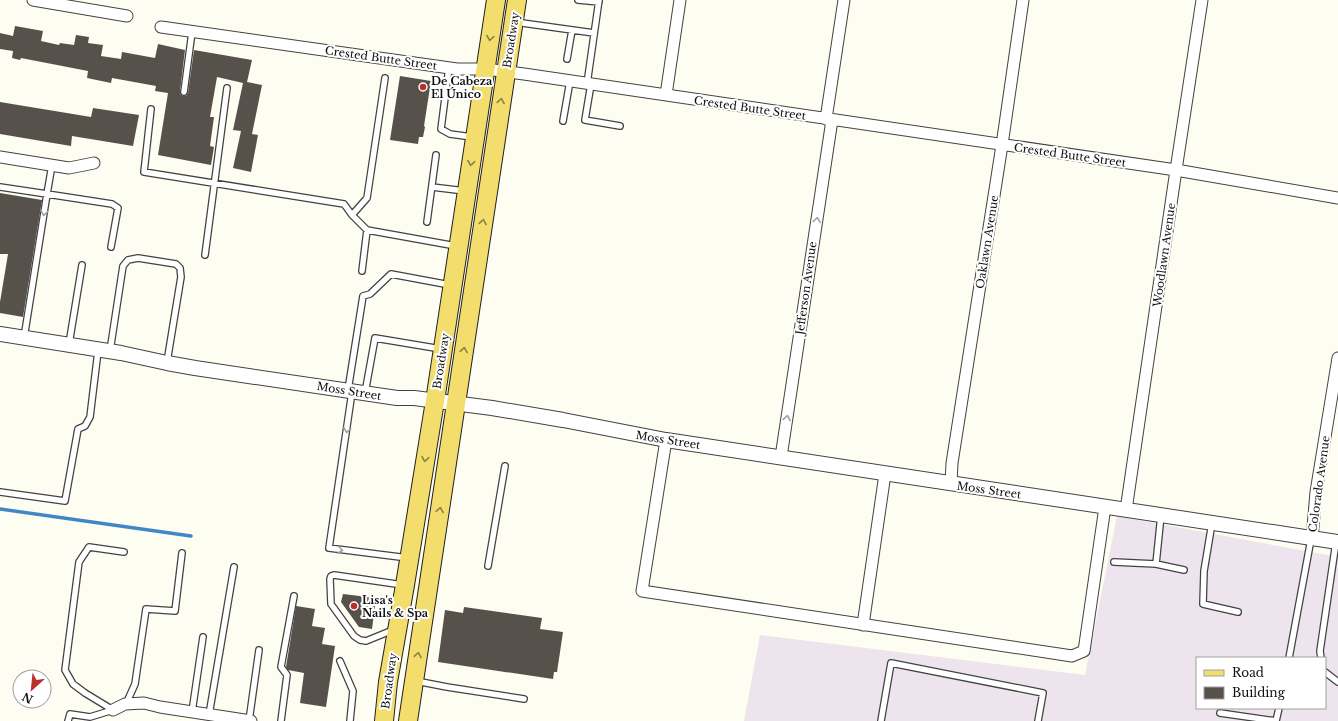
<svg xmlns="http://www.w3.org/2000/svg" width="1338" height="721" viewBox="0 0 1338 721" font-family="'Libre Baskerville',serif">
  <rect width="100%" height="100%" fill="#fefdf1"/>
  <!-- industrial -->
  <path fill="#ede4ed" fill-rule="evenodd" d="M 1117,516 L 1338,557 L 1338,721 L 744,721 L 760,635 L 1085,675 ZM 1197,658 L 1325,658 L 1325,708 L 1197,708 Z"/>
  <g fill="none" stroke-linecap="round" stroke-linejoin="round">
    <!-- stream -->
    <path stroke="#4187c8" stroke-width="3.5" d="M 0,509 L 191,536"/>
  </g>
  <!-- building -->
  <path fill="#57514b" d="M 15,26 L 43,31 L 41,41 L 59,45 L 60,43 L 74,45 L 76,35 L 89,37 L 88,43 L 103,45 L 101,56 L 121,59 L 122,52 L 155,58 L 158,44 L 185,50 L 180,91 L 180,94 L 183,96 L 186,96 L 188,93 L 194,50 L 252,60 L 247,82 L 262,85 L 252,134 L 258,135 L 251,172 L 233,168 L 241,131 L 233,130 L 243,83 L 217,77 L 210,117 L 214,117 L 210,146 L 214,147 L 211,165 L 158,155 L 168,93 L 155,91 L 156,86 L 112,78 L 111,83 L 87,78 L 88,71 L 21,58 L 20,60 L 12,58 L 13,51 L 0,49 L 0,33 L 13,36 Z
    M 400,76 L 431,81 L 424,126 L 425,127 L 423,137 L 419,137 L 418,144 L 390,140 Z
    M 0,102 L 91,117 L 93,108 L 139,115 L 133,146 L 72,136 L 71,146 L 0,134 Z
    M 0,193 L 42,200 L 23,317 L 0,313 L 0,302 L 8,254 L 0,254 Z
    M 343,594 L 376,598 L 372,629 L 359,627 L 341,602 Z
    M 296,606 L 315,609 L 312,626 L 325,628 L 322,644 L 335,646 L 326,707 L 300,703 L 304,673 L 288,670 L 286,667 Z
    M 464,607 L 542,618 L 540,629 L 563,632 L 557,672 L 554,672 L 553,679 L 438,662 L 445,610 L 463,613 Z"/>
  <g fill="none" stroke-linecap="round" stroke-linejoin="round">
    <defs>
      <path id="service" d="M 578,0 L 599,2
        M 515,22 L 594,33
        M 567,59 L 572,30
        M 449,67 L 441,129 L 450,134 L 472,137
        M 587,84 L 599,0
        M 591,84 L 585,120 L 620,126
        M 184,92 L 192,32
        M 151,109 L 144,172 L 344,204 L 352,215 L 367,230 L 456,246
        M 563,121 L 570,81
        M 52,165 L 47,194 L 112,204 L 118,208 L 111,247
        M 0,187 L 47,194 L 24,338
        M 432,187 L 465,191
        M 352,215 L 367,198 L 385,78
        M 427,222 L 436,155
        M 205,255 L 227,88
        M 362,271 L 367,230
        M 69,344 L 82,265
        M 110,351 L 123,266 L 128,260 L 138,258 L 176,264 L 180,268 L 181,277 L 167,362
        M 348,390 L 363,296 L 370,294 L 391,274 L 450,285
        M 352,392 L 329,548 L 408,558
        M 365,393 L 375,338 L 441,349
        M 0,492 L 65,501 L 78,429 L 85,426 L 90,417 L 98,351
        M 1161,515 L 1156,564 L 1184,570
        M 1212,523 L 1204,571 L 1203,604 L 1238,612
        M 1114,562 L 1156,564
        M 488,566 L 505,466
        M 393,630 L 366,641 L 360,640 L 354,636 L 331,604 L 330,579 L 331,576 L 334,575 L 403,585
        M 1289,658 L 1311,539
        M 1321,658 L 1320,651 L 1336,542
        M 340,661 L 353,691 L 350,721
        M 1325,672 L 1338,682
        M 416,681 L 447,687 L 524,699
        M 126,704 L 135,684 L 146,609 L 175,611 L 182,553
        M 113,710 L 85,693 L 73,684 L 65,670 L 79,562 L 89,547 L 124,552
        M 192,712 L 203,637
        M 1220,713 L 1276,721 L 1279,708
        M 209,715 L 234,567
        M 68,721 L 70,714 L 90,717 L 113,710
        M 249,721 L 259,650
        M 281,721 L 287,675 L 281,667 L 294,596
        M 881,721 L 891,663 L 1043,693 L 1038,721"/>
      <path id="minor" d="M 33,0 L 127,16
        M 161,27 L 457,69 L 486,69 L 524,74 L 1176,170 L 1338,198
        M 666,95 L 680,0
        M 826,119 L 844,0
        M 0,157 L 69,168 L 94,163
        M 666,440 L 642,591 L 1072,656 L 1084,651 L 1105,507
        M 781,457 L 832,120
        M 951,484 L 952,463 L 1002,145 L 1023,0
        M 1126,510 L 1176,170 L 1202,0
        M 1312,539 L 1316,492 L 1338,358
        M 863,625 L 885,474
        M 113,710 L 125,704 L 144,703 L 160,707 L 251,721"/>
      <path id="tertiary" d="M 0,334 L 121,353 L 167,363 L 195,368 L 397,398 L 414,398 L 492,408 L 563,420 L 666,440 L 1338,542"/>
      <path id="primary" d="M 384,721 L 388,682 L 405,585 L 435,401 L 496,0
        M 408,721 L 517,0"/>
    </defs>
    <!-- service casing -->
    <use href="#service" stroke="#424242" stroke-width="8"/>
    <!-- minor casing -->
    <use href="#minor" stroke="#424242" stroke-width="13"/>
    <!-- tertiary casing -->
    <use href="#tertiary" stroke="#424242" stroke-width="16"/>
    <!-- primary casing -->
    <use href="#primary" stroke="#202020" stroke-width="20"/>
    <!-- service -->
    <use href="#service" stroke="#fff" stroke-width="5.5"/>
    <!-- minor -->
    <use href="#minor" stroke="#fff" stroke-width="11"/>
    <!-- tertiary -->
    <use href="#tertiary" stroke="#fff" stroke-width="14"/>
    <!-- primary -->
    <use href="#primary" stroke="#f3dd6d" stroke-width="18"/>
  </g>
  <!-- one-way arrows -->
  <defs><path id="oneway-chevron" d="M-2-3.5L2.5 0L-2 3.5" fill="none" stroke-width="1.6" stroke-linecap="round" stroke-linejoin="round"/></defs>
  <g stroke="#8c8043">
    <use href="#oneway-chevron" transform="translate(490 38) rotate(99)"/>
    <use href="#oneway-chevron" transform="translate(501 101) rotate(-81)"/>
    <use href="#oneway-chevron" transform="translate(471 163) rotate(99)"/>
    <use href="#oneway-chevron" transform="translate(483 222) rotate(-81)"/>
    <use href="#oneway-chevron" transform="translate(464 350) rotate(-81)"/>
    <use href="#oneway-chevron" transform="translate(425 459) rotate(99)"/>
    <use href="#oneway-chevron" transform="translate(440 510) rotate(-81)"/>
    <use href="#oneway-chevron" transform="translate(418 655) rotate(-81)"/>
  </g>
  <g stroke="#9f9f9f">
    <use href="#oneway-chevron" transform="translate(44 213) rotate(99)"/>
    <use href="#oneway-chevron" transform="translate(817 220) rotate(-82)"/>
    <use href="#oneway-chevron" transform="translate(787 418) rotate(-81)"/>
    <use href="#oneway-chevron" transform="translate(347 430) rotate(98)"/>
    <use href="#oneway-chevron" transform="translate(340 550) rotate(7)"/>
  </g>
  <!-- markers -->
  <g fill="#ba312c" stroke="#fff" stroke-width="1.5">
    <circle cx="423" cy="87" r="4"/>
    <circle cx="354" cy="606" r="4"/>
  </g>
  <g text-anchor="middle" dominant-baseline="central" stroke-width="4" stroke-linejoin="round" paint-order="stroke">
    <!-- street labels -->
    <g font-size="11" fill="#0f0f0f" stroke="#fff">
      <text transform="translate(511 40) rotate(-81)">Broadway</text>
      <text transform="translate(381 58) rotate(8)">Crested Butte Street</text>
      <text transform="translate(750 108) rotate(8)">Crested Butte Street</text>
      <text transform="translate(1070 155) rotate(8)">Crested Butte Street</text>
      <text transform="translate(987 242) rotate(-81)">Oaklawn Avenue</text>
      <text transform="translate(1164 255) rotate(-82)">Woodlawn Avenue</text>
      <text transform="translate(806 288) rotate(-82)">Jefferson Avenue</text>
      <text transform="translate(441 361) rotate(-81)">Broadway</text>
      <text transform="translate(349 391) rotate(9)">Moss Street</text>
      <text transform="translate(668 440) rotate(9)">Moss Street</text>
      <text transform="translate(1319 484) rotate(-82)">Colorado Avenue</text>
      <text transform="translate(989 490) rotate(8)">Moss Street</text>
      <text transform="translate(389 681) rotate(-82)">Broadway</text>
    </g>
    <!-- poi labels -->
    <g font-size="11" font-weight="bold" fill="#0f0f0f" stroke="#fff" text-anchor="start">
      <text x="431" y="81">De Cabeza<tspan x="431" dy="13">El Único</tspan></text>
      <text x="362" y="600">Lisa's<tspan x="362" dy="13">Nails &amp; Spa</tspan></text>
    </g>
  </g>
  <!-- legend -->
  <rect x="1196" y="657" width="130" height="52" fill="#ffffff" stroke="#9f9f9f"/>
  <rect x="1204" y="670" width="20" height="6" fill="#f3dd6d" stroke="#9f9f9f"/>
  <text x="1232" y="677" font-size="12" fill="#0f0f0f">Road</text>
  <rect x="1204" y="687" width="20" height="12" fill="#57514b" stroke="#9f9f9f"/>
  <text x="1232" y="697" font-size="12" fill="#0f0f0f">Building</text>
  <!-- north arrow -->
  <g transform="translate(32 689) rotate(207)"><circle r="19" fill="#ffffff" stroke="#9f9f9f"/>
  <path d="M0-3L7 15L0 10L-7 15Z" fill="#ba312c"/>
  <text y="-6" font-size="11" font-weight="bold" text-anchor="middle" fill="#0f0f0f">N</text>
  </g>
</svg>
